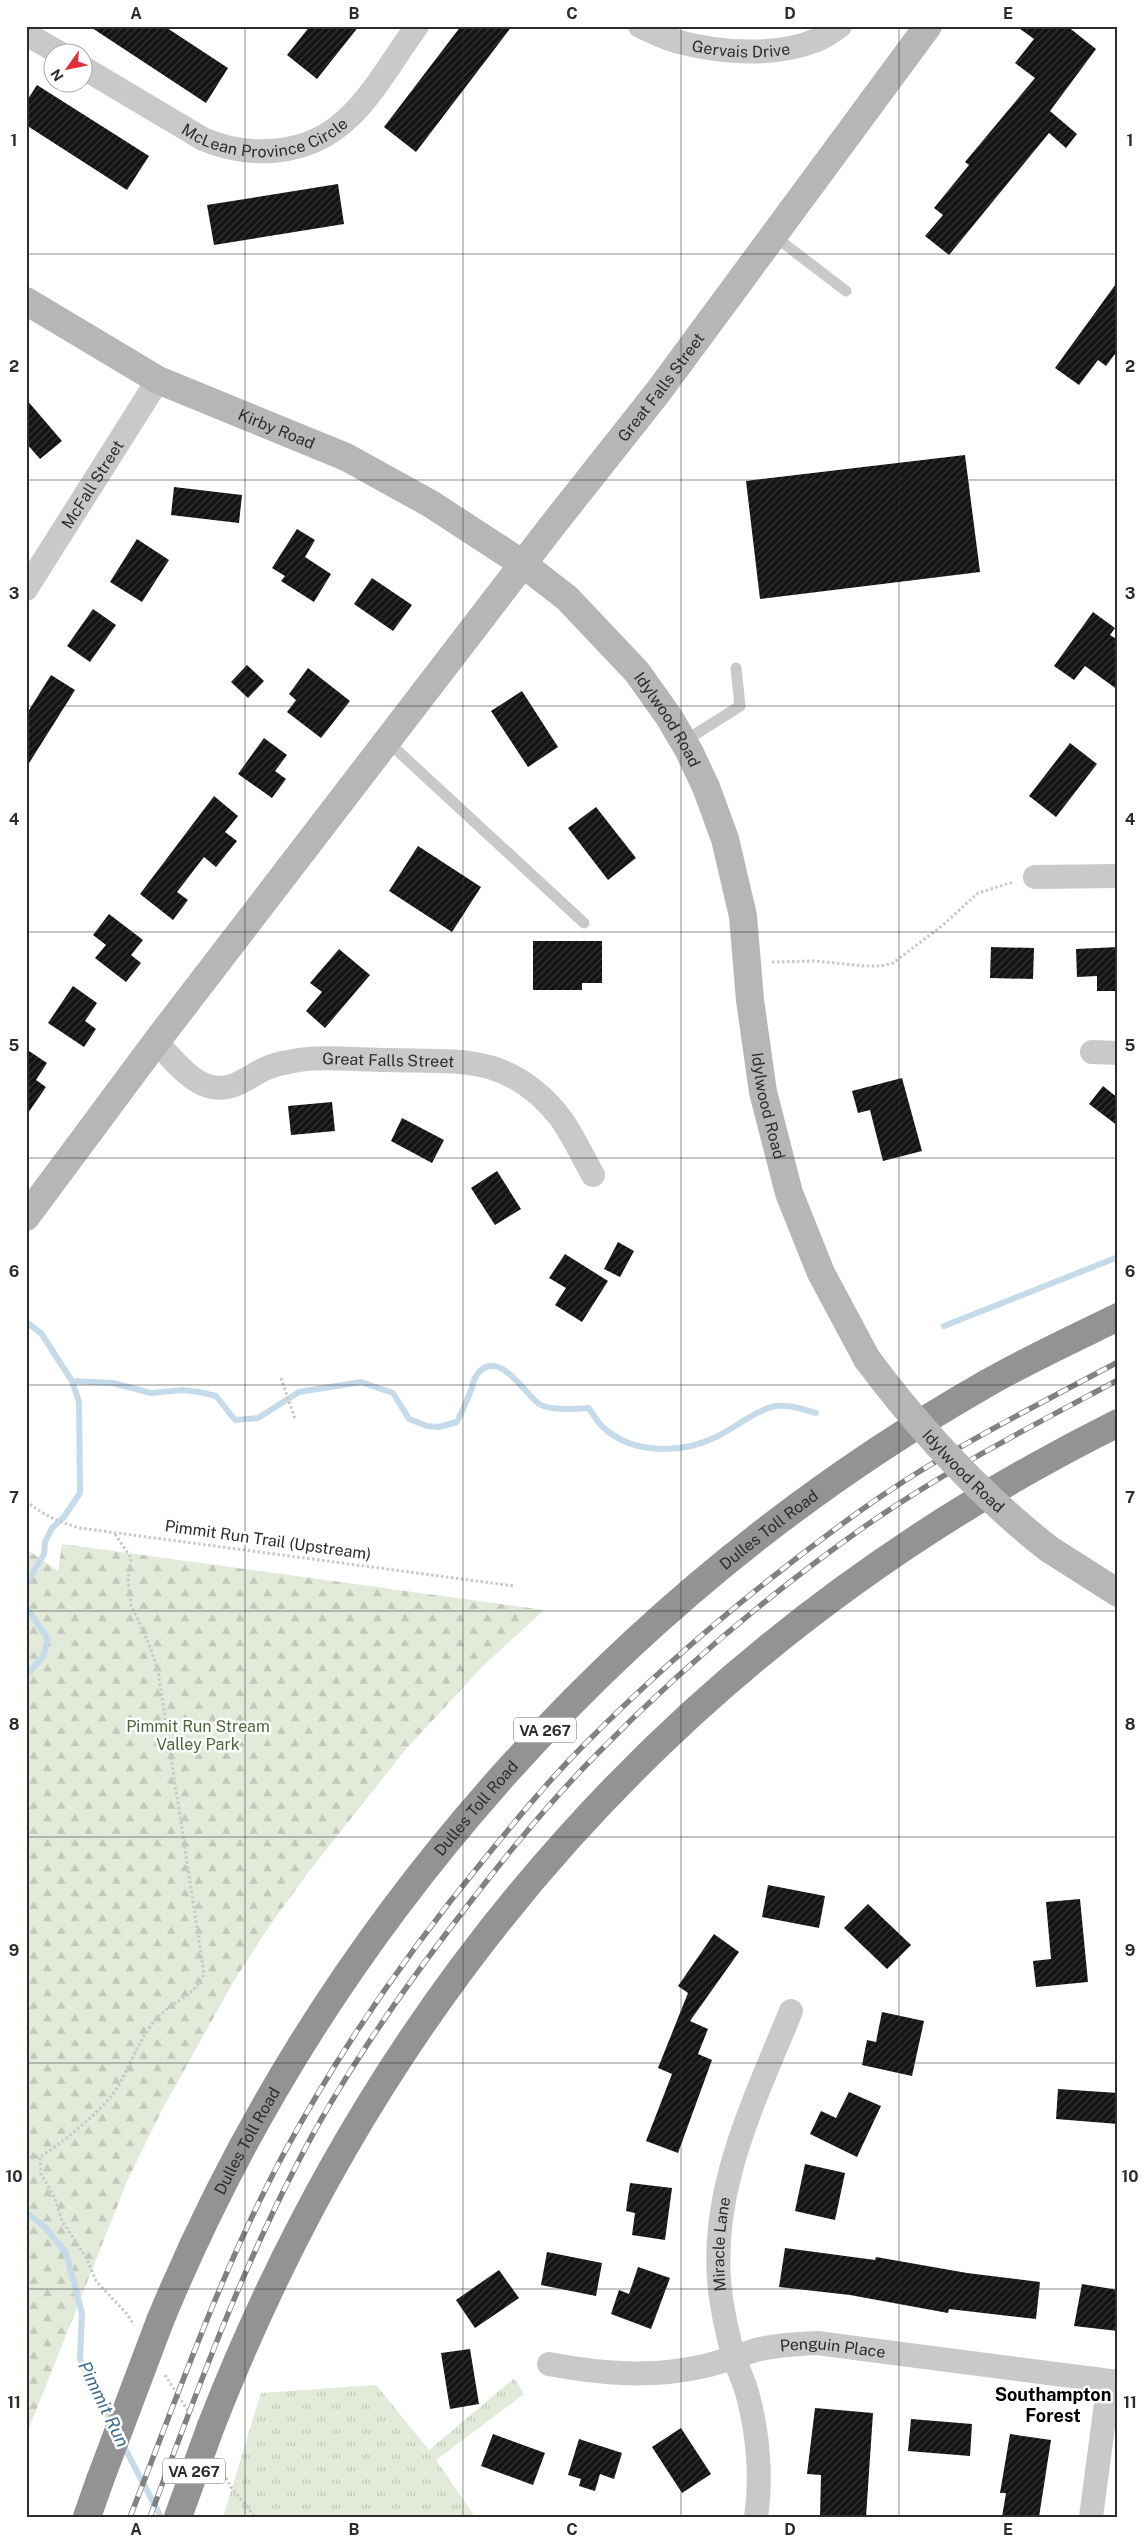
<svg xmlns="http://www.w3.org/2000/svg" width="1144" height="2543" viewBox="0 0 1144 2543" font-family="'Public Sans',sans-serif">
  <defs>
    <pattern id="grass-tufts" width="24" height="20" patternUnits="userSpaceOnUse" patternTransform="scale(1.25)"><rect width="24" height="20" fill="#e2eada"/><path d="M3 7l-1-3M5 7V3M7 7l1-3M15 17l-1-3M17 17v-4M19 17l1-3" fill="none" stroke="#c2c9bb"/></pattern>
    <pattern id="forest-firs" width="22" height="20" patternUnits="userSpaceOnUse" patternTransform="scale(1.25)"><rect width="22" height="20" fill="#e2eada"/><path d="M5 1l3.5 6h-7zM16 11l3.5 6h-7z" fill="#c2c9bb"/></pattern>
    <pattern id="building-hatch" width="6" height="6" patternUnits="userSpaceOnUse" patternTransform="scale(1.25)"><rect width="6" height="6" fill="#131313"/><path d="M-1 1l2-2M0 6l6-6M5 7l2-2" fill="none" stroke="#363636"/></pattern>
  </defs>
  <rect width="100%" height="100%" fill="#fff"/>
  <!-- grass -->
  <path fill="url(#grass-tufts)" d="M 514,2378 L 524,2394 L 436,2460 L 475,2517 L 223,2517 L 261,2393 L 376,2385 L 429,2450 Z"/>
  <!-- forest -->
  <path fill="url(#forest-firs)" d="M 62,1544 L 544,1610 L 482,1667 L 406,1749 L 307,1874 L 270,1925 L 235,1979 L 162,2110 L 128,2179 L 28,2431 L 26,2430 L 26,1549 L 58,1571 Z"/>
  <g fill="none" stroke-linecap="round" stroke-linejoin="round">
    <!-- stream -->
    <path stroke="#c6dbea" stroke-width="6" d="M 26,1322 L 41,1333 L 72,1381 L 79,1402 L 80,1493 L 64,1517 L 52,1528 L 45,1542 L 44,1554 L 26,1584
      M 944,1326 L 1118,1257
      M 72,1381 L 113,1383 L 151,1393 L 183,1390 L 199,1392 L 216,1396 L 235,1420 L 258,1418 L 299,1392 L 361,1382 L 393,1393 L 409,1419 L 427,1426 L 439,1427 L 457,1422 C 462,1411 467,1401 471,1390 C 473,1386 473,1380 476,1376 C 497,1345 525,1394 539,1404 C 551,1411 575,1409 589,1408 C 593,1414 597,1422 603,1427 C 632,1455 683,1454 718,1436 C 736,1427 752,1413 771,1407 C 786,1403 802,1409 816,1413
      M 26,1607 L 48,1639 L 44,1655 L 26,1676
      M 26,2212 L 45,2227 L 66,2253 L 82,2313 L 80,2359 L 113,2425
      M 122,2443 L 161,2517"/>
  </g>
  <!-- building -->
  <path fill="url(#building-hatch)" d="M 89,26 L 164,26 L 228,68 L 206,103 Z
    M 310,26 L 359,26 L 317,79 L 287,55 Z
    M 461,26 L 512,26 L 416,152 L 384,127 Z
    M 1016,26 L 1067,26 L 1096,49 L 1050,111 L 1077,134 L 1066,148 L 1049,133 L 949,255 L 925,236 L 943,215 L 934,208 L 969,165 L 965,162 L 1035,78 L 1015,63 L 1034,39 Z
    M 37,85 L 149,156 L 127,190 L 26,125 L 26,102 Z
    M 338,184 L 344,224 L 214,245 L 207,205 Z
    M 1118,281 L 1118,350 L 1106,366 L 1098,360 L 1079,385 L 1055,368 Z
    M 26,399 L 62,441 L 40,459 L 26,443 Z
    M 965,455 L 980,572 L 760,599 L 746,481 Z
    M 174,487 L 242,495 L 239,523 L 171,515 Z
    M 297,529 L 315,540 L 305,557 L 331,574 L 314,602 L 281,581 L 285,576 L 272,568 Z
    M 137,539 L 169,560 L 142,602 L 110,582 Z
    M 372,578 L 412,605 L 393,631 L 354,604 Z
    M 93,609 L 116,625 L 90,662 L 67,646 Z
    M 1093,612 L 1115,628 L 1110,635 L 1118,640 L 1118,690 L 1085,666 L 1074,680 L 1054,666 Z
    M 247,665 L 264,681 L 248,698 L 231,682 Z
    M 308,668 L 350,701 L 321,738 L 287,712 L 296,700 L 289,694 Z
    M 51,675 L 75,690 L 26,768 L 26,715 Z
    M 522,691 L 558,747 L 528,767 L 491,711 Z
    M 264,738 L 287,755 L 275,771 L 286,779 L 272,798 L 238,774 Z
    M 1070,743 L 1097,764 L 1056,817 L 1029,796 Z
    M 214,796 L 238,816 L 225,832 L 237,841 L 216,867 L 204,857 L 177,892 L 188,900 L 173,920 L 140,894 Z
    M 596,807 L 636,858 L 608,880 L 568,828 Z
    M 418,846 L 481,887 L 452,932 L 389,891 Z
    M 109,914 L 143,940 L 131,955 L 141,963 L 126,982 L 95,958 L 106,945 L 93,935 Z
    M 533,941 L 602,941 L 602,983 L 582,983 L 582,990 L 533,990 Z
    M 991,947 L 1034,948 L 1033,979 L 990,978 Z
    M 1118,947 L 1118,991 L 1097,991 L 1097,976 L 1077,977 L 1076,949 Z
    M 339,949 L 370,975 L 325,1028 L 306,1011 L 322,992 L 310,983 Z
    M 73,986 L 97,1003 L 85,1021 L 96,1029 L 84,1047 L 48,1023 Z
    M 26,1049 L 47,1063 L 36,1080 L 46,1087 L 26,1116 Z
    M 902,1078 L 922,1151 L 883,1161 L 870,1110 L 858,1113 L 852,1091 Z
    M 1103,1086 L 1118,1098 L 1118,1126 L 1089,1104 Z
    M 332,1102 L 335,1131 L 291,1135 L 288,1106 Z
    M 402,1118 L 444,1140 L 432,1163 L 391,1141 Z
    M 497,1171 L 521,1209 L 495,1225 L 471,1188 Z
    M 618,1242 L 634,1251 L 620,1277 L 604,1269 Z
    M 565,1254 L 608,1281 L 582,1322 L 555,1305 L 566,1288 L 549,1278 Z
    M 768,1885 L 825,1896 L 819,1928 L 762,1917 Z
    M 1080,1899 L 1088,1982 L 1036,1987 L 1033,1961 L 1051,1959 L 1046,1902 Z
    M 868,1904 L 911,1945 L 887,1969 L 844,1928 Z
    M 714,1934 L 739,1952 L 690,2021 L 708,2029 L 698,2054 L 712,2060 L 678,2153 L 646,2141 L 672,2074 L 658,2068 L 688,1993 L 678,1986 Z
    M 882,2012 L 924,2021 L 912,2076 L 862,2065 L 867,2040 L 876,2042 Z
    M 1058,2089 L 1118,2093 L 1118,2124 L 1056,2119 Z
    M 849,2092 L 881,2106 L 857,2157 L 810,2134 L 821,2111 L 836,2118 Z
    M 805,2164 L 845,2173 L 835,2220 L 795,2211 Z
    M 630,2183 L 672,2188 L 665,2240 L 632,2235 L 635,2213 L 626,2211 Z
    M 785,2248 L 875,2260 L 876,2257 L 967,2273 L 1040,2282 L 1036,2319 L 949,2309 L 948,2313 L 850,2295 L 779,2287 Z
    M 547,2252 L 602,2263 L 596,2296 L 541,2285 Z
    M 638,2267 L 670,2278 L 651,2329 L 611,2314 L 619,2290 L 629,2294 Z
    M 499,2270 L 519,2298 L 475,2328 L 456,2300 Z
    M 1082,2284 L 1118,2290 L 1118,2331 L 1074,2326 Z
    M 470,2349 L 479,2404 L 450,2409 L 441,2353 Z
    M 815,2408 L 873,2413 L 866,2517 L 820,2517 L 821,2475 L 807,2474 Z
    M 911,2419 L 972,2424 L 970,2456 L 908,2451 Z
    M 681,2428 L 711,2474 L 682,2493 L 652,2447 Z
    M 493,2434 L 545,2453 L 533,2485 L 481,2466 Z
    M 1010,2434 L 1051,2440 L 1039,2517 L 1002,2517 L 1006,2493 L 1000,2493 Z
    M 579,2439 L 622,2453 L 614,2479 L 600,2474 L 595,2491 L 579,2486 L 581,2479 L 568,2475 Z"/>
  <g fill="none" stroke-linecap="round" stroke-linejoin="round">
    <!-- path -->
    <path stroke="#c9c9c9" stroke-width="3" stroke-dasharray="2.5 2.5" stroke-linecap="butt" d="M 772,962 L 814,961 L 863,966 L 881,966 L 893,963 L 943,925 L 978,893 L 1013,882
      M 281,1378 L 295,1419
      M 26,1501 C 43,1515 59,1522 80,1528 L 514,1586
      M 115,1534 L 131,1558 L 128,1579 L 131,1605 L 149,1644 L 158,1671 L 204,1974 C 194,1997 172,2001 157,2018 C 140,2037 131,2063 119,2085 C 106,2108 63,2142 40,2157 L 41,2174 L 55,2198 L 62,2221 L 87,2259 L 96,2281 L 127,2314 L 134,2325
      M 26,2158 L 40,2157
      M 165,2375 L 190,2414
      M 221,2469 L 231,2487 L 255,2517"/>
    <!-- lane -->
    <path stroke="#c9c9c9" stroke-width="11" d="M 774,236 L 846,291
      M 388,742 L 584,923
      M 683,742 L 740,706 L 736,668"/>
    <!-- street -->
    <g stroke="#c9c9c9" stroke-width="24">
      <path id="s1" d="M 640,26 C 653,32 666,39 679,42 C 721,53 776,57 817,40 C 825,37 833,31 840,26"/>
      <path d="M 26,34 L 58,52"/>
      <path id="s2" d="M 82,67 L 203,139 C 250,159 307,156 346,120 C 373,96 395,56 417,26"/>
      <path id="s3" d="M 26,589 L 158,380"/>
      <path d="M 1035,877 L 1118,876"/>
      <path id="s4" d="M 156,1042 C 171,1057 188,1080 208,1086 C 233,1093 246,1077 267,1068 C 273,1065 282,1063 289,1062 C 315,1055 359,1060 387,1060 C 459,1062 508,1053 559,1116 C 572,1133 582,1156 593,1175"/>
      <path d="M 1092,1052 L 1118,1053"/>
      <path id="s5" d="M 549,2364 C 601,2374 652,2378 705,2366 C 722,2362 739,2355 756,2350 C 776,2345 796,2344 817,2343 L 1118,2382"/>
      <path id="s6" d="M 756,2517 C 762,2478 758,2434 748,2396 C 745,2383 738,2370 734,2357 C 728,2338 724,2317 721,2298 C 706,2196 754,2102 791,2011"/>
      <path d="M 1091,2517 L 1109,2381"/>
    </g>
    <!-- secondary -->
    <g stroke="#b6b6b6" stroke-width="28">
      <path id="s7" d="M 26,301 L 158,380 L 346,457 L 431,504 L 523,564 L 567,598 L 637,672 L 669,717 L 689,751 L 706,787 L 725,839 L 743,916 L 750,1000 L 763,1092 L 789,1193 L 821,1273 L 867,1359"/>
      <path id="s8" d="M 26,1217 L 156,1042 L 552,526 L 658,392 L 928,26"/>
      <path d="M 1049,1549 L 1118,1593"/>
    </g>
    <!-- highway -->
    <g stroke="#939393" stroke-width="28">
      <path id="s9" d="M 160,2321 C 321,1930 617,1595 984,1385 C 1027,1360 1073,1339 1118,1317"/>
      <path d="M 211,2426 C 385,1980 689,1637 1118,1423"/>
      <path d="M 87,2517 L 100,2480"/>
    </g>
    <defs>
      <path id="rail" d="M 130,2517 C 178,2395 221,2271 283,2155 C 340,2049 409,1950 486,1857 C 517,1819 549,1780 584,1745 C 667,1661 758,1585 853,1516 C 935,1456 1028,1410 1118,1362
        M 150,2517 C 194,2399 237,2280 295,2168 C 337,2085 389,2009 445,1935 C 492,1873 540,1812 594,1757 C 676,1673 768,1595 864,1527 C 944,1471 1032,1426 1118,1380"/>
    </defs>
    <!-- rail casing -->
    <use href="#rail" stroke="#818181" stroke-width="5.5"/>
    <!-- rail -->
    <use href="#rail" stroke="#fff" stroke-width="4" stroke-dasharray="11" stroke-linecap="butt"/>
    <!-- secondary-bridge -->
    <path stroke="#b6b6b6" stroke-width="28" id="s10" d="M 867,1359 C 920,1430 979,1494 1049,1549"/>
    <!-- highway-bridge -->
    <path stroke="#939393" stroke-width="28" d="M 100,2480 L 160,2321
      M 178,2517 L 211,2426"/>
  </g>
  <!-- grid -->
  <path fill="none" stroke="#2c2c2c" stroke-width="1" stroke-opacity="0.55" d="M 245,26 L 245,2517M 463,26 L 463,2517M 681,26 L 681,2517M 899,26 L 899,2517M 26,254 L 1118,254M 26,480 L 1118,480M 26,706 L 1118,706M 26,932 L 1118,932M 26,1158 L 1118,1158M 26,1385 L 1118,1385M 26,1611 L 1118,1611M 26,1837 L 1118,1837M 26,2063 L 1118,2063M 26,2289 L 1118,2289"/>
  <g text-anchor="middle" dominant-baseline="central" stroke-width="5" stroke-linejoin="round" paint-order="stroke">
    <!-- shield labels -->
    <g fill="#fff" stroke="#6b6b6b" stroke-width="1">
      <rect x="514" y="1717.5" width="62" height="25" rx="4"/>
      <rect x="163" y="2458.5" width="62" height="25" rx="4"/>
    </g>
    <g font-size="15" font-weight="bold" fill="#2c2c2c">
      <text x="545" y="1730">VA 267</text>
      <text x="194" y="2471">VA 267</text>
    </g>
    <!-- street labels -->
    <g font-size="16" fill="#2c2c2c" stroke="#fff">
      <text stroke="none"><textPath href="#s1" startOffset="105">Gervais Drive</textPath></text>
      <text stroke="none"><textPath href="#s2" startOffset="205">McLean Province Circle</textPath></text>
      <text stroke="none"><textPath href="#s8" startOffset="1045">Great Falls Street</textPath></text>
      <text stroke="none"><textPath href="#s7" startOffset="282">Kirby Road</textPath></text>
      <text stroke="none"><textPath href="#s3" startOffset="124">McFall Street</textPath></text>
      <text stroke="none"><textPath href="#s7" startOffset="778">Idylwood Road</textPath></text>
      <text stroke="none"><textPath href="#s4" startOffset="255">Great Falls Street</textPath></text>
      <text stroke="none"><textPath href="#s7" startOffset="1182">Idylwood Road</textPath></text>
      <text stroke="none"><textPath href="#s10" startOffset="148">Idylwood Road</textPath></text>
      <text stroke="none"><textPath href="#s9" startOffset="1010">Dulles Toll Road</textPath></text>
      <text transform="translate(268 1540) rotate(8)">Pimmit Run Trail (Upstream)</text>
      <text stroke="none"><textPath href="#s9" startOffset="605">Dulles Toll Road</textPath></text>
      <text stroke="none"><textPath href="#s9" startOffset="200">Dulles Toll Road</textPath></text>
      <text stroke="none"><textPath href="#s6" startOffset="278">Miracle Lane</textPath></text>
      <text stroke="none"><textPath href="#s5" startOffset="288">Penguin Place</textPath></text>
    </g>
    <!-- park labels -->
    <g font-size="16" fill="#4f663b" stroke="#fff">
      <text x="198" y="1726">Pimmit Run Stream<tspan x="198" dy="18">Valley Park</tspan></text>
    </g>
    <!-- neighbourhood labels -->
    <g font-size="18" font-weight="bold" fill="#000" stroke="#fff">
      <text x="1053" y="2394">Southampton<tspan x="1053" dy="21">Forest</tspan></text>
    </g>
    <!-- water labels -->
    <g font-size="18" font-style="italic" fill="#3d6c8c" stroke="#fff">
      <text transform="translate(104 2404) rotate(64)">Pimmit Run</text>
    </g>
  </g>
  <!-- border -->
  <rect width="1144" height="2543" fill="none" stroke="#ffffff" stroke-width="55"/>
  <!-- north arrow -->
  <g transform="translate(68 68) rotate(237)"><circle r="24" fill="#ffffff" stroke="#ababab"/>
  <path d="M0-4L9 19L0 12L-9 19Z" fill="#e0313c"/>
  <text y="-8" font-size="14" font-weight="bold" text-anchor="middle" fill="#2c2c2c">N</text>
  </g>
  <rect x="28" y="28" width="1088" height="2488" fill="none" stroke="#2c2c2c" stroke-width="2"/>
  <g font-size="16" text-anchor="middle" font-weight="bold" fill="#2c2c2c">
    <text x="136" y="19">A</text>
    <text x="354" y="19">B</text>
    <text x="572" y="19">C</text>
    <text x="790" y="19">D</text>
    <text x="1008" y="19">E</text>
    <text x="14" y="146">1</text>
    <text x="1130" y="146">1</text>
    <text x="14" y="372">2</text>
    <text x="1130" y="372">2</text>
    <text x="14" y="599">3</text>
    <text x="1130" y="599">3</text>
    <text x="14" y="825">4</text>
    <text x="1130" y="825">4</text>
    <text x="14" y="1051">5</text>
    <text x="1130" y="1051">5</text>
    <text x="14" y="1277">6</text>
    <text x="1130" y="1277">6</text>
    <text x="14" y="1503">7</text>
    <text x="1130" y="1503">7</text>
    <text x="14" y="1730">8</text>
    <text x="1130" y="1730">8</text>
    <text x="14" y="1956">9</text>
    <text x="1130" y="1956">9</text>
    <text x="14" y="2182">10</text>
    <text x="1130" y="2182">10</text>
    <text x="14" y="2408">11</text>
    <text x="1130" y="2408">11</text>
    <text x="136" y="2535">A</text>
    <text x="354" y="2535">B</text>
    <text x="572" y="2535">C</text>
    <text x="790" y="2535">D</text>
    <text x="1008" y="2535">E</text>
  </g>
</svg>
